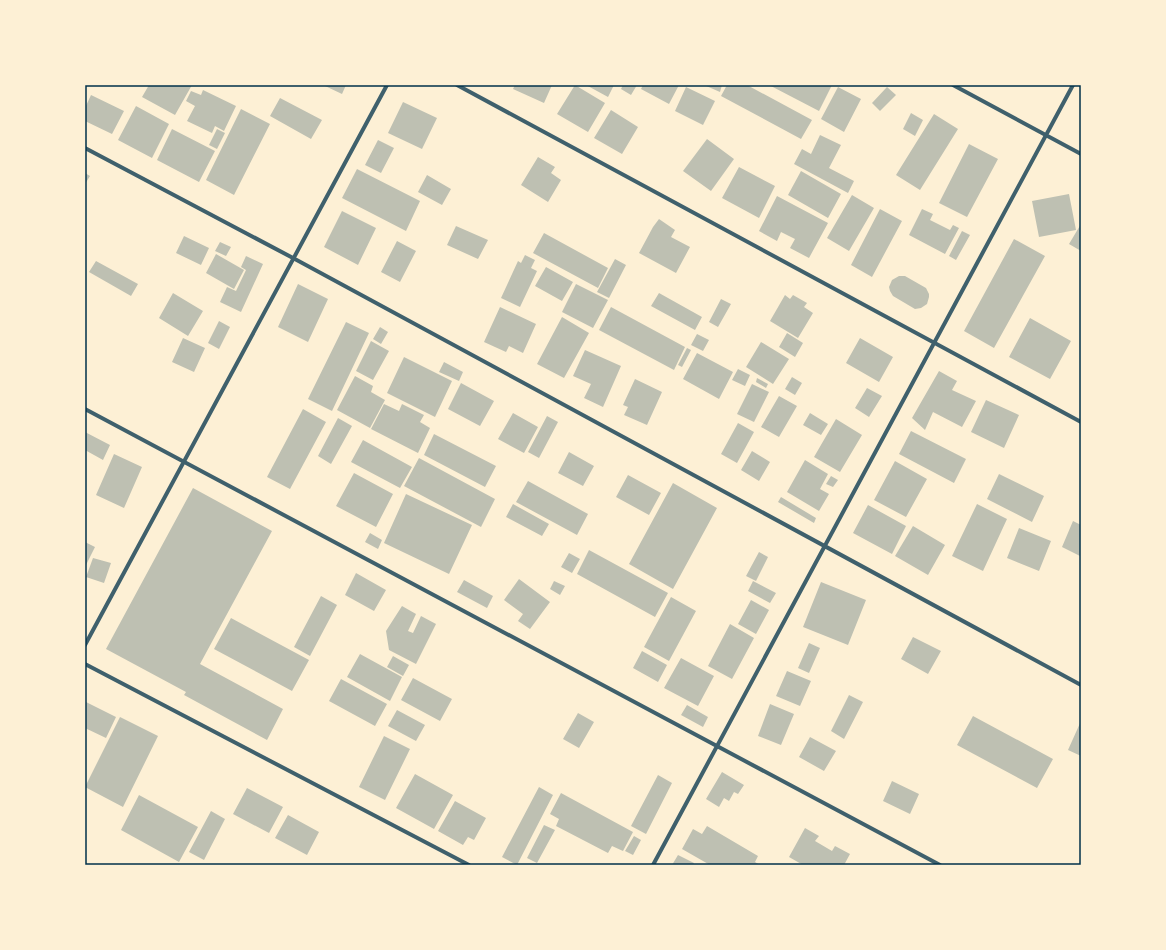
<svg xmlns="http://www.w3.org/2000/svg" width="1166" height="950" viewBox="0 0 1166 950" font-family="Barlow,sans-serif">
  <rect width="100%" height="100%" fill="#fdf0d5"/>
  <!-- building -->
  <path fill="#bec0b2" d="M 149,85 L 192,85 L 175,115 L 142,97 Z
    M 323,85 L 346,85 L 342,94 Z
    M 515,85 L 552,85 L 544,103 L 513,89 Z
    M 575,85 L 605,103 L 588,132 L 557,114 Z
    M 586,85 L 614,85 L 608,97 Z
    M 623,85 L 637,85 L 631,95 L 621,89 Z
    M 643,85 L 679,85 L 669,104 L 641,89 Z
    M 704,85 L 722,85 L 720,92 Z
    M 727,85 L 747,85 L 812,120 L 801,139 L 721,96 Z
    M 769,85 L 832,85 L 819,111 Z
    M 686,87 L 715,101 L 703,125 L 675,111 Z
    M 838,87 L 861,99 L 844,132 L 821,119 Z
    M 887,87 L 896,95 L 880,111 L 872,103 Z
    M 203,90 L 236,106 L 224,131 L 215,126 L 212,133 L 187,121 L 195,106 L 186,101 L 191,91 L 201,95 Z
    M 91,95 L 124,111 L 112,134 L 85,121 L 85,108 Z
    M 280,98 L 322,120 L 311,139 L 270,116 Z
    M 403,102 L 437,118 L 422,149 L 388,133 Z
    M 136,106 L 169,124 L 152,158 L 118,140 Z
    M 241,109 L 270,124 L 234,195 L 206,180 Z
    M 611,110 L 638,127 L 622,154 L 594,138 Z
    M 911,113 L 923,120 L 915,136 L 903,129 Z
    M 934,114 L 958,129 L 920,190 L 896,175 Z
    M 172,129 L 215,151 L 199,182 L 157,160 Z
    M 217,129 L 225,133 L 217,149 L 209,145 Z
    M 820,135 L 841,145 L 829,168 L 854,181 L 848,193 L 794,164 L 802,149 L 811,154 Z
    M 707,139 L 734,159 L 711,191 L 683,171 Z
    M 378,140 L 394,148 L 381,173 L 365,165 Z
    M 969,144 L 998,159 L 967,217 L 939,203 Z
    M 538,157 L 555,167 L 551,173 L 561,180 L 548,202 L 521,185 Z
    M 739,167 L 775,186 L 759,218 L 722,198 Z
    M 357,169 L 420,201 L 406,231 L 342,198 Z
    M 801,171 L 841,194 L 828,218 L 788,195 Z
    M 85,173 L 90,176 L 85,184 Z
    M 427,175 L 451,189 L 442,205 L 418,192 Z
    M 1069,194 L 1076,230 L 1039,237 L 1032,201 Z
    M 852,195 L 874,208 L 849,251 L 827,238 Z
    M 777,196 L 828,223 L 809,258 L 790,248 L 795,239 L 781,232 L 777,241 L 759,231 Z
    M 880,209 L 902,221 L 872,277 L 851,265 Z
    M 922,209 L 933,214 L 930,220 L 950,230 L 953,225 L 959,228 L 945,254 L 909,235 Z
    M 342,211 L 376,228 L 358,265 L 324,247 Z
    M 659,219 L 675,230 L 671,237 L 690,247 L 676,273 L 639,253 L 653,227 Z
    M 1081,224 L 1081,251 L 1069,244 Z
    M 456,226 L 488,240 L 478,259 L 447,245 Z
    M 962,231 L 970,235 L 956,260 L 949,256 Z
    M 544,233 L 608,268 L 598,288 L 533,253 Z
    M 184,236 L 209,248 L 201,265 L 176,253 Z
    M 1014,239 L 1045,256 L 994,348 L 964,331 Z
    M 397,241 L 416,251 L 400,282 L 381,272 Z
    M 220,242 L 231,247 L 226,256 L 215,251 Z
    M 216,254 L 244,270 L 234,289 L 206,273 Z
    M 525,255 L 535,260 L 531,268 L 537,271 L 520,307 L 501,298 L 518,261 L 521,263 Z
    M 246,256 L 263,264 L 241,312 L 220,302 L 227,287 L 236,291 L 246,270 L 241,267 Z
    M 615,259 L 626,265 L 609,298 L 597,292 Z
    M 96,261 L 138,284 L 131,296 L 89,272 Z
    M 546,267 L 573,282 L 562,301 L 535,286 Z
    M 899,276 L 905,276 L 926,288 L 929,294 L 929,297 L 927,304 L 921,308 L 915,309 L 893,296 L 890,291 L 889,287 L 892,280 Z
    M 298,284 L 328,299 L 308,342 L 278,327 Z
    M 576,284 L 608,300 L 593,328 L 562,312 Z
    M 173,293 L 203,311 L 188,336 L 159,318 Z
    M 659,293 L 702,317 L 695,330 L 651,306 Z
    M 785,295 L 790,299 L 793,295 L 807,303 L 804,307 L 813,313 L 798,338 L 770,321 Z
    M 721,299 L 731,304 L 718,327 L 709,322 Z
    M 500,307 L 536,324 L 523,353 L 509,346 L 506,352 L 484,342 Z
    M 611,307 L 685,347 L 674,370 L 599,330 Z
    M 562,317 L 589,333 L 564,378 L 537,364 Z
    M 1030,318 L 1071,341 L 1050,379 L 1009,357 Z
    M 219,321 L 230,327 L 219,349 L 208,343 Z
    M 346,322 L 369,333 L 332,411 L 308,399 Z
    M 380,327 L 388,332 L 381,344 L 373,339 Z
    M 787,333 L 803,343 L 795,357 L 779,347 Z
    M 697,334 L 709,340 L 703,351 L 691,345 Z
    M 183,338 L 205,348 L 194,372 L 172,362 Z
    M 860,338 L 893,357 L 879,382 L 846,363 Z
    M 371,341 L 389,351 L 373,380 L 356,371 Z
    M 761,342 L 789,359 L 773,384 L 746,367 Z
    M 687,348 L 691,350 L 682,367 L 678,365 Z
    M 585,350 L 621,366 L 603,407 L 584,398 L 591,384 L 573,376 Z
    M 697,353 L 733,372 L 719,399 L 683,379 Z
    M 404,357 L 452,381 L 435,417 L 387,393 Z
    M 444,362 L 463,372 L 459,381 L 439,372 Z
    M 738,369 L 750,375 L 745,386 L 732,380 Z
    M 939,371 L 957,381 L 952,390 L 976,401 L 962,427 L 933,412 L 925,430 L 912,418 Z
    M 355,376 L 373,386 L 371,392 L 385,400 L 370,428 L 337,410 Z
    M 792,377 L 802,383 L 795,395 L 785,389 Z
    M 757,378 L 768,384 L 766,388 L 756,382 Z
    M 635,379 L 662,392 L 647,425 L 624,415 L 628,407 L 623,405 Z
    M 461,383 L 494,401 L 480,426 L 448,409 Z
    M 752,384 L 769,392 L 754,422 L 737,414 Z
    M 867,388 L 882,396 L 869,417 L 855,408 Z
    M 779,396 L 797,406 L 779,437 L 761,427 Z
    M 986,400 L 1019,415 L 1004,448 L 971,432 Z
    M 384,404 L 399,411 L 402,404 L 424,415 L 420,422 L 430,428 L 418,453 L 371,429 Z
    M 303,409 L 326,422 L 290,489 L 267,477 Z
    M 513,413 L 538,427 L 524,453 L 498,439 Z
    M 810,413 L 828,424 L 821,435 L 803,425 Z
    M 547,416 L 558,422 L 539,458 L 528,452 Z
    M 338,418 L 352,426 L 331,464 L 318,456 Z
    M 836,419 L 862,435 L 840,472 L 814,457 Z
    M 738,423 L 754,432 L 737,463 L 721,454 Z
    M 911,431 L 966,459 L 954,483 L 899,454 Z
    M 85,432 L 110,445 L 103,460 L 85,450 Z
    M 434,434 L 496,466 L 485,487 L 424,455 Z
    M 363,440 L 412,467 L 400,488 L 351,462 Z
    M 752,451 L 770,462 L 759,481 L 741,470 Z
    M 569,452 L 594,466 L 583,486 L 558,473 Z
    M 114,454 L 142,467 L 124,508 L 96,495 Z
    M 419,458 L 495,499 L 481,527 L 404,486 Z
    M 805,460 L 828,474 L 820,489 L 829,494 L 819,511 L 787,492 Z
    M 895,461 L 927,479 L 906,517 L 874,500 Z
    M 354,473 L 393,494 L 376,527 L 336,506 Z
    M 999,474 L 1044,496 L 1032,522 L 987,499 Z
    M 628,475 L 661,493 L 649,515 L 616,497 Z
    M 831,476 L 838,480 L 833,487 L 826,484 Z
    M 528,481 L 588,514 L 577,535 L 516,502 Z
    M 673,483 L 717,508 L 673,589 L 629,564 Z
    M 193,488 L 272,531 L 200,664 L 283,709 L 267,740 L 184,695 L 186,692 L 106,649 Z
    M 406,494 L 472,525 L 449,574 L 384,543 Z
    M 781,497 L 816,518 L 814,523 L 778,502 Z
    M 513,504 L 549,524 L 542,536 L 506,517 Z
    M 977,504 L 1007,519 L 983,571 L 952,556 Z
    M 868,505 L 906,526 L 892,554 L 853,533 Z
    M 1073,521 L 1081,525 L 1081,553 L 1080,556 L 1062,547 Z
    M 913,526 L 945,545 L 928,575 L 895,556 Z
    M 1019,528 L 1051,541 L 1039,571 L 1007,558 Z
    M 370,533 L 382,540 L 378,549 L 365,542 Z
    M 85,542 L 95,547 L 85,567 Z
    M 589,550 L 668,593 L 655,617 L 577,574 Z
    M 759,552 L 768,557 L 756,581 L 746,576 Z
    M 569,553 L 580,559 L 572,573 L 561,567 Z
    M 93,558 L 111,563 L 104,583 L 86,577 Z
    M 356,573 L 386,590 L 374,611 L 345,595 Z
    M 519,579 L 550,602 L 530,629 L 518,621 L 523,614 L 504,600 Z
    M 464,580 L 493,596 L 487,608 L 457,592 Z
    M 554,581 L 565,586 L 560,595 L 550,589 Z
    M 753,581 L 776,593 L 770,603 L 748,591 Z
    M 821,582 L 866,600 L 848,645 L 803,627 Z
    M 321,596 L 337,605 L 310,656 L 294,647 Z
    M 671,597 L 696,611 L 669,661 L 644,647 Z
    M 751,600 L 769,610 L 756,634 L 738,624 Z
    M 402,606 L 416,614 L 408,631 L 413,633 L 421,616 L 436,624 L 416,664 L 389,650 L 386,631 Z
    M 231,618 L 309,660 L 292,691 L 214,649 Z
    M 730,624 L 754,638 L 732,679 L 708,666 Z
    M 913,637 L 941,651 L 928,674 L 901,659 Z
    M 809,643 L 820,648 L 809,673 L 798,668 Z
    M 642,651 L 667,665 L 658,682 L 633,668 Z
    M 360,654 L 402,677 L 390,701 L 347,677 Z
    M 393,656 L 409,665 L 403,676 L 387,667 Z
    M 681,658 L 714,676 L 698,706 L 664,688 Z
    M 787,671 L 811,681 L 800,706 L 776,696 Z
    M 413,678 L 452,699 L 440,721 L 401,700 Z
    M 341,679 L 387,704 L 375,726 L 329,701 Z
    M 849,695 L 863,702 L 844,739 L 831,731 Z
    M 86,702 L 116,717 L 106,738 L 85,728 Z
    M 770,704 L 794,714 L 781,745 L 758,736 Z
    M 687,705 L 708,717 L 703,727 L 681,715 Z
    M 397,710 L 425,725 L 416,741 L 388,726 Z
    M 578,713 L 594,722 L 579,748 L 563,739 Z
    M 973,716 L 1053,759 L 1037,788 L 957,745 Z
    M 120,717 L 158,736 L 123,807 L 85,787 Z
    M 1081,721 L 1081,756 L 1068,750 Z
    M 384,736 L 410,749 L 385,800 L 359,787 Z
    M 810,737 L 836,751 L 824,771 L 799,757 Z
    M 722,772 L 744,785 L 738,794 L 734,792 L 729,801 L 724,798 L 719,807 L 706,799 Z
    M 415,774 L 453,795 L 434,829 L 396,808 Z
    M 658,775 L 672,783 L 646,834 L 631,826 Z
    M 892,781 L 919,794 L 910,814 L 883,801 Z
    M 539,787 L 553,795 L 517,865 L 502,857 Z
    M 247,788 L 283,807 L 269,833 L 233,814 Z
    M 561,793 L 633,832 L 623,851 L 612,846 L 608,853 L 556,826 L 559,819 L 550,814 Z
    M 139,795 L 198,827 L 179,862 L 121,830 Z
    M 455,801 L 486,818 L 474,840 L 468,837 L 463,845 L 438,831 Z
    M 211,811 L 225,819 L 204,860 L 189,852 Z
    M 288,815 L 319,832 L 307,855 L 275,838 Z
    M 544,825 L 555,830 L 537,863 L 527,858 Z
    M 707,826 L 758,856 L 755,862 L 760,865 L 710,865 L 682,849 L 693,829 L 702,834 Z
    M 805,828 L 819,836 L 815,841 L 832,851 L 835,846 L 850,854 L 844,865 L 803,865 L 789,857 Z
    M 634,836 L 641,840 L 633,855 L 625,851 Z
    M 678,855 L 694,863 L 693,865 L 672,865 Z"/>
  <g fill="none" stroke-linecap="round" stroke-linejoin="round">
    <!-- minor -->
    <path stroke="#3f606c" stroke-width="4" d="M 457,85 L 1081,422
      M 953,85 L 1081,154
      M 85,148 L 293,258 L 1081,685
      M 85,409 L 940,865
      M 85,645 L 387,85
      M 85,664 L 469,865
      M 653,865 L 1073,85"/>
  </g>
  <!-- border -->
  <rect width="1166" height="950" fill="none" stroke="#fdf0d5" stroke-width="172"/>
  <rect x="86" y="86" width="994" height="778" fill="none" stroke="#003049" stroke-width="1.5"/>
</svg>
